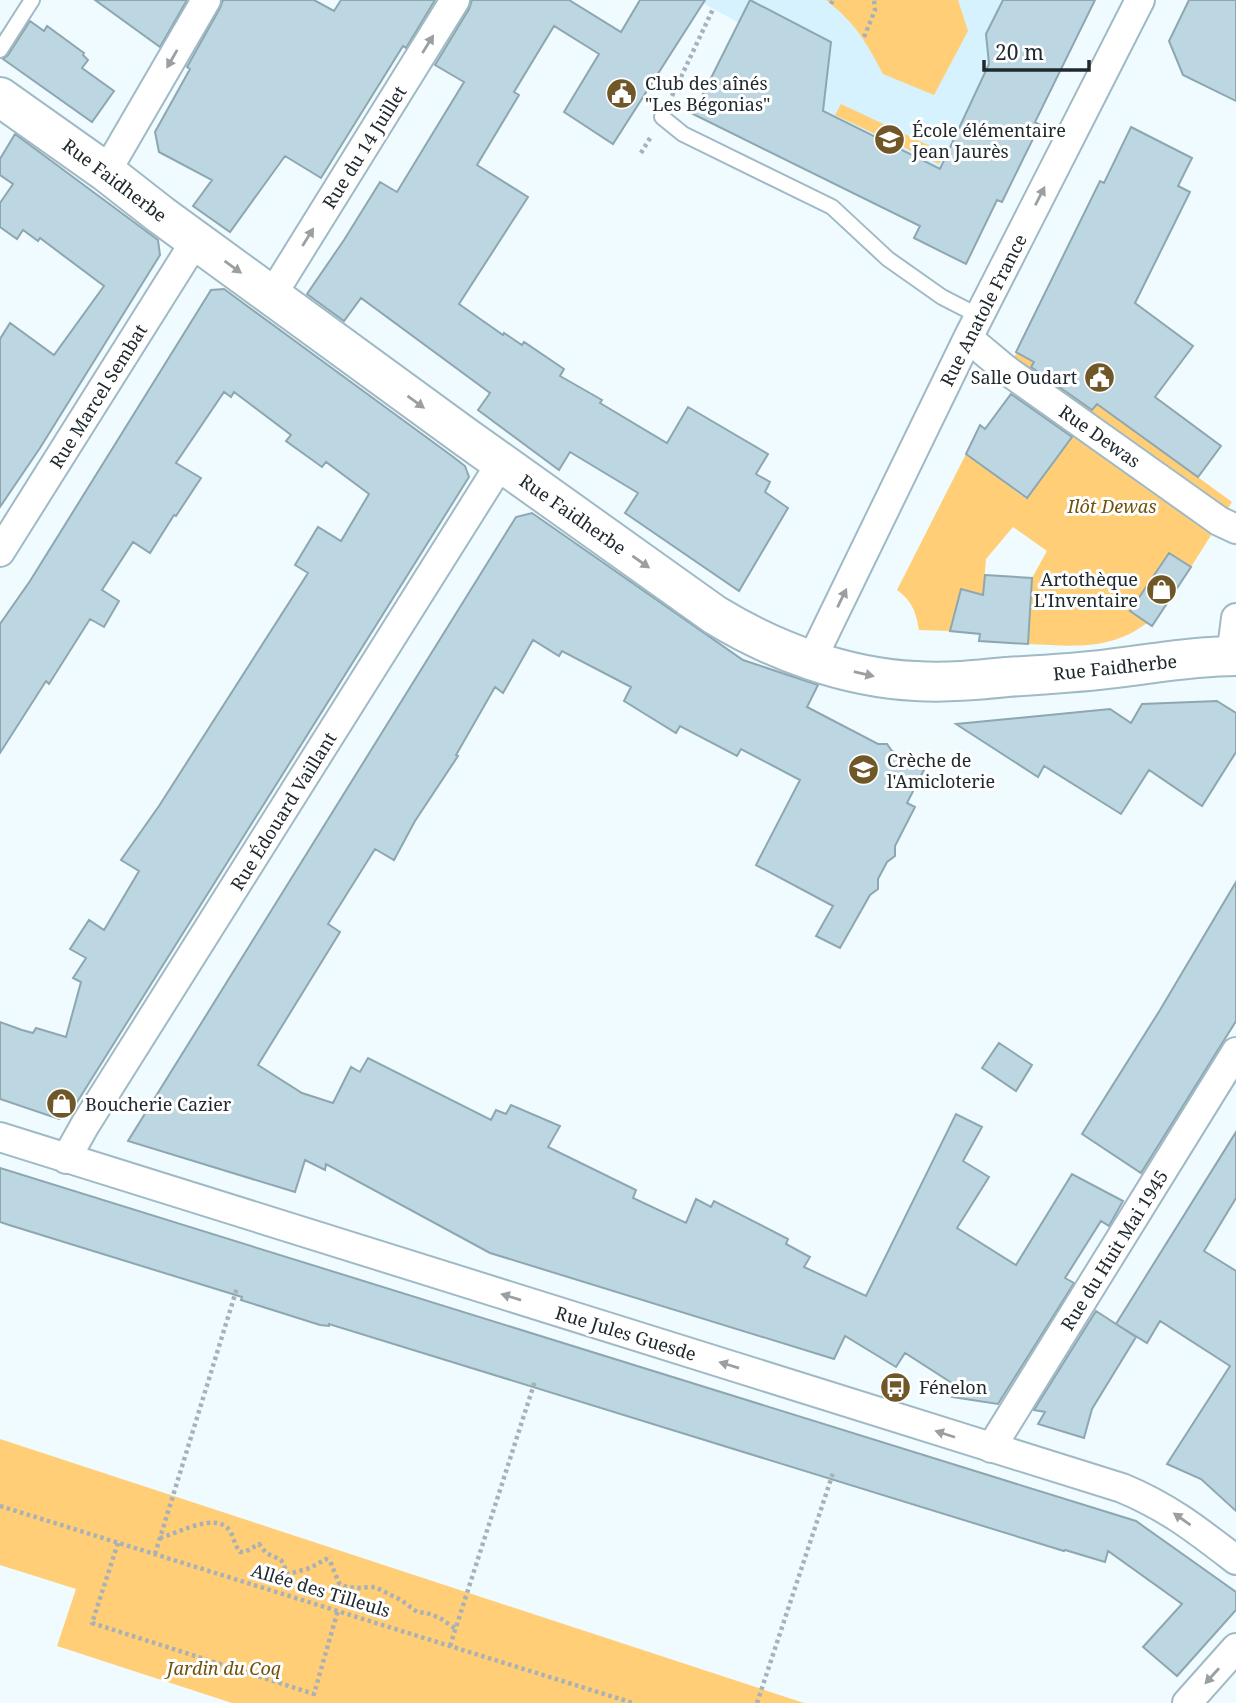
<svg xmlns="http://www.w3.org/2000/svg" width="1236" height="1703" viewBox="0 0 1236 1703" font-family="'Noto Serif',serif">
  <rect width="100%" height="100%" fill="#f0fbff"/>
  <!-- built -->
  <path fill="#d6f2fe" d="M 697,0 L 1095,0 L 1035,122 L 1025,155 L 1002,202 L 997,201 L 966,264 L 914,238 L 919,226 L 693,114 L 716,67 L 727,73 L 761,35 Z"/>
  <!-- green -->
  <path fill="#ffce76" d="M 826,0 L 958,0 L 968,31 L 934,95 L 883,74 C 865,40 856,24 826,0 Z
    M 841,104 L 945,153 L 939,164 L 835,115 Z
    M 1018,351 L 1106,410 L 1232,502 L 1191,567 L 1170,554 L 1131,611 L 1147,623 C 1110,651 1072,646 1028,644 L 1032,578 L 1047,551 L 1013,527 L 986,559 L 983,595 L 961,589 L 950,631 L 919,630 C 916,612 912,601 897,590 L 966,454 L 1026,499 L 1066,445 L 1042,430 L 1050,418 L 997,381 Z
    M 0,1439 L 804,1703 L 232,1703 L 57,1646 L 76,1589 L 0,1565 Z"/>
  <!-- building -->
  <path fill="#bdd7e2" stroke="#8da7b1" stroke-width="2" d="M 95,0 L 187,0 L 160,47 Z
    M 223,0 L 314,0 L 334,11 L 341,0 L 435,0 L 406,48 L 403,46 L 321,178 L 285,156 L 230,232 L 193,206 L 212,180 L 159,152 L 155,132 L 190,69 L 187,67 L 220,8 Z
    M 472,0 L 569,0 L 621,32 L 640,0 L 705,0 L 613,144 L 564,112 L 599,54 L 554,26 L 514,92 L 519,95 L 477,165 L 528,197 L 459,304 L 503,335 L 504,333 L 522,345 L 524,342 L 564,369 L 560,376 L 602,400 L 600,403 L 667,443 L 688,407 L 768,454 L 756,474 L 770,482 L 765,492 L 788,508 L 739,591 L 625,513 L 638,493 L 570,452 L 559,470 L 478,410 L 490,393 L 361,298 L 344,321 L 307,294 L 344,240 L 380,182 L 397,192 L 464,82 L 435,65 L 469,9 Z
    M 750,0 L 831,42 L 823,111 L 940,169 L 989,64 L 986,34 L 1003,0 L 1095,0 L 1035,122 L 1040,125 L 1025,155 L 1002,202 L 997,200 L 966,264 L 914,238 L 920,226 L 693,114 Z
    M 1189,0 L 1236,0 L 1236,101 L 1183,75 L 1169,41 Z
    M 30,21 L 44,31 L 47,26 L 84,53 L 83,55 L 88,60 L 82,68 L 114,91 L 92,122 L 3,59 L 8,55 Z
    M 1131,127 L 1192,158 L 1178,186 L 1190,192 L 1135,303 L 1193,346 L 1155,397 L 1221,446 L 1198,477 L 1097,404 L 1092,410 L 1031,367 L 1034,362 L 1016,352 L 1100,181 L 1104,183 Z
    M 15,134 L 158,240 L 160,255 L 40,448 L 0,507 L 0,339 L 10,323 L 54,355 L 104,286 L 40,238 L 38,241 L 23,230 L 17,239 L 0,227 L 0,203 L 13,184 L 0,175 L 0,159 Z
    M 224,289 L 452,456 L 465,466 L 469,477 L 69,1115 L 59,1119 L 0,1099 L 0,1022 L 22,1030 L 33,1033 L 36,1028 L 66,1037 L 81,982 L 73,978 L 86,958 L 70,949 L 89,920 L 104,930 L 139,871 L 121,860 L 159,806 L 308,573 L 295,565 L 318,527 L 341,541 L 369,494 L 326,462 L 322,467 L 286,441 L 291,435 L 234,392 L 231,397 L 224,392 L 176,463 L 201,478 L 176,516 L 174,515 L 150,553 L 133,542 L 102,590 L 119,601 L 104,627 L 90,619 L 49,684 L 46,681 L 0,753 L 0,624 L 30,581 L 211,290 Z
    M 1011,394 L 1072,437 L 1027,498 L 966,454 L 980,425 L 985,429 Z
    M 532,513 L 743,660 L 818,685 L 807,707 L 878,744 L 887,744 L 892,751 L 925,768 L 907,803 L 915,807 L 895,846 L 895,856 L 887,862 L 878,879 L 878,889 L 870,895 L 840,948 L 816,936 L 833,906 L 756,865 L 800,780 L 741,749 L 737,756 L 680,726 L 676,733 L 624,701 L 631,687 L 562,651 L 559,656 L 533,640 L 503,693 L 495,687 L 456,755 L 458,756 L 415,821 L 394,860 L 375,849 L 328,924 L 340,932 L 258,1065 L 302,1093 L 333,1103 L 351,1067 L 360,1072 L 368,1058 L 491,1120 L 496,1110 L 506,1114 L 511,1105 L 560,1126 L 548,1147 L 636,1190 L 633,1198 L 686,1223 L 696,1199 L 711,1207 L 714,1201 L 788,1239 L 786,1244 L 810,1257 L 804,1267 L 866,1296 L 956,1114 L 982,1127 L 963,1161 L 989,1177 L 957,1228 L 1016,1265 L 1072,1174 L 1123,1201 L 1109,1226 L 1101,1221 L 1065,1278 L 1074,1283 L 998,1404 L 952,1397 L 958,1387 L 905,1353 L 896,1367 L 845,1336 L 834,1359 L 490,1253 L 326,1164 L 325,1170 L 305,1160 L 295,1192 L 128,1141 L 516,517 Z
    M 1169,553 L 1191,567 L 1152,626 L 1130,611 Z
    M 985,575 L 1032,578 L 1028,644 L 979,641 L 980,634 L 950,631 L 961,589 L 983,595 Z
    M 1217,701 L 1236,713 L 1236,752 L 1202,806 L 1149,770 L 1121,814 L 1044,766 L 1038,777 L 956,724 L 1110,709 L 1131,723 L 1142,704 Z
    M 1236,882 L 1236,1021 L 1141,1173 L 1082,1134 L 1160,1010 Z
    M 999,1043 L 1032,1065 L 1016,1091 L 982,1068 Z
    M 1236,1132 L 1236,1198 L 1204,1251 L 1236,1271 L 1236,1511 L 1201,1479 L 1167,1464 L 1230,1366 L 1160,1321 L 1147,1343 L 1116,1324 Z
    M 0,1168 L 1136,1521 L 1236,1592 L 1236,1610 L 1177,1676 L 1143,1647 L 1182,1604 L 1108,1551 L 1105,1562 L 1065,1550 L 1064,1551 L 329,1324 L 329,1326 L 320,1325 L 241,1300 L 242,1297 L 9,1225 L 0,1222 Z
    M 1096,1311 L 1136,1337 L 1092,1409 L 1084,1438 L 1038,1424 L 1045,1412 L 1034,1410 Z"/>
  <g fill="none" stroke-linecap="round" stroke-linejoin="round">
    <defs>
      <path id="lane" d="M 0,50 L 32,0
        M 662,117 L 683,134 L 832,207 L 888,259 L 942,297 L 979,316"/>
      <path id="street" d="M 106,172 L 206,0
        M 272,295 L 455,0
        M 968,338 L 1005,369 L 1219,521 L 1236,529
        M 0,552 L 196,240
        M 1231,656 L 1236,618
        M 812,659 L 968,338 L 1140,0
        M 0,1137 L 1122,1488 C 1168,1507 1197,1530 1236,1560
        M 66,1159 L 85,1125 L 501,463
        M 991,1448 L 1236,1052
        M 1187,1703 L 1236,1648"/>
      <path id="secondary" d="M 0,97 L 106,172 L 161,215 L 464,436 L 715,615 C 774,651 846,678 916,681 C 946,683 977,680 1007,677 C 1041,675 1075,673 1108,669 C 1151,664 1193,656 1236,656"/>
    </defs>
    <!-- lane casing -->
    <use href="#lane" stroke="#a0bac5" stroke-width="18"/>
    <!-- street casing -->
    <use href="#street" stroke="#a0bac5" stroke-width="32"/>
    <!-- secondary casing -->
    <use href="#secondary" stroke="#a0bac5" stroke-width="42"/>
    <!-- path -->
    <path stroke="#a8b2b6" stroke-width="4.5" stroke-dasharray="3.5 3.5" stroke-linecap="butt" d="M 831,4 L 833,0
      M 864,37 L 875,10 L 874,0
      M 672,96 L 713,9
      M 641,153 L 650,138
      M 0,1506 L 633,1703
      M 160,1538 C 178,1533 217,1511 230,1531 C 234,1538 235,1546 240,1552 L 245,1552 L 259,1544 L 266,1553 L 281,1560 L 288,1574 L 310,1568 L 326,1559 L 330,1561 L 339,1583 L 343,1586 L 355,1588 L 375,1587 L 401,1600 L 417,1612 L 427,1613 L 440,1618 L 456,1629
      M 118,1543 L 92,1623 L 314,1694 L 338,1610
      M 155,1554 L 237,1288
      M 450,1646 L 535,1381
      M 757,1703 L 833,1473"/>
    <!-- lane -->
    <use href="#lane" stroke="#fff" stroke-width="14"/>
    <!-- street -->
    <use href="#street" stroke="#fff" stroke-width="28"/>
    <!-- secondary -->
    <use href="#secondary" stroke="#fff" stroke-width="38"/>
  </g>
  <!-- one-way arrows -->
  <defs><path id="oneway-solid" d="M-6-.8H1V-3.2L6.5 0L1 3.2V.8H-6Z" transform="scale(1.75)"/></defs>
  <g fill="#9b9fa1">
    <use href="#oneway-solid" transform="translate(428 44) rotate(-58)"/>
    <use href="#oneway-solid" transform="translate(172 59) rotate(120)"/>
    <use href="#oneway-solid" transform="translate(1040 196) rotate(-63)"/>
    <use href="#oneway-solid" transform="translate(308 237) rotate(-58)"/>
    <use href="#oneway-solid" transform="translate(233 267) rotate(36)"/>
    <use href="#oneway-solid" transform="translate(416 402) rotate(36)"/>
    <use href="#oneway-solid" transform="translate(641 562) rotate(35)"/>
    <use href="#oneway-solid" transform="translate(842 598) rotate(-64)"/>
    <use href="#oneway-solid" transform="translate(864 674) rotate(13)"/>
    <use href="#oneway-solid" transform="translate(511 1297) rotate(-163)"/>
    <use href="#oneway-solid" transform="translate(729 1365) rotate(-163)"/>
    <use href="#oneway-solid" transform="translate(945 1434) rotate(-162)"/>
    <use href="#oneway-solid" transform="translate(1182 1519) rotate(-145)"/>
    <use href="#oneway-solid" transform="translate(1212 1676) rotate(132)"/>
  </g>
  <!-- icons -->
  <defs>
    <symbol id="civic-disc" viewBox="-11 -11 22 22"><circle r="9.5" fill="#705728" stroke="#fff"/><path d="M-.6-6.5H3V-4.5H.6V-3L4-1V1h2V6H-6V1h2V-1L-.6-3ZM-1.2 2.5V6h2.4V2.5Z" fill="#fff"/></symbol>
    <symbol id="school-disc" viewBox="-11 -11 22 22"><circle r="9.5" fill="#705728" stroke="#fff"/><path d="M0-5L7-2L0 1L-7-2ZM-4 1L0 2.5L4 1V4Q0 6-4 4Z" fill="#fff"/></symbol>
    <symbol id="shop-disc" viewBox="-11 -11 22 22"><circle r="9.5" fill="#705728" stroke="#fff"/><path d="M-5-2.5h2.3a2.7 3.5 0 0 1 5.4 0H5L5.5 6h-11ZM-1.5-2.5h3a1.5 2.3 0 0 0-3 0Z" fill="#fff"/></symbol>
    <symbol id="bus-disc" viewBox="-11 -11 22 22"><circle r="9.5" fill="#705728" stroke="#fff"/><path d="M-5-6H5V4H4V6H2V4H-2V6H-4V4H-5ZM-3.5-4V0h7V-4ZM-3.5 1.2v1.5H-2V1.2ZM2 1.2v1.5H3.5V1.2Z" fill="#fff"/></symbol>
  </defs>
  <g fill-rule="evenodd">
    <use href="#civic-disc" x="604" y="76" width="35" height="35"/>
    <use href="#school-disc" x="872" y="122" width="35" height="35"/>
    <use href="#civic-disc" x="1082" y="360" width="35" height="35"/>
    <use href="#shop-disc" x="1144" y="572" width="35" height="35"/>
    <use href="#school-disc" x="846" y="752" width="35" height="35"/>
    <use href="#shop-disc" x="44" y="1086" width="35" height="35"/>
    <use href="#bus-disc" x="878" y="1370" width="35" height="35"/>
  </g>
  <g text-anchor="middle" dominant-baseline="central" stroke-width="6" stroke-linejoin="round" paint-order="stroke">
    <!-- poi labels -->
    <g font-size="18" fill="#202a2e" stroke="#fff" text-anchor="start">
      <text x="645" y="83">Club des aînés<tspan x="645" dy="21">"Les Bégonias"</tspan></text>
      <text x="912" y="130">École élémentaire<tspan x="912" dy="21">Jean Jaurès</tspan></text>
      <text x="1077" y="377" text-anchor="end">Salle Oudart</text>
      <text x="1138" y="579" text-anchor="end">Artothèque<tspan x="1138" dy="21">L'Inventaire</tspan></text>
      <text x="887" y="760">Crèche de<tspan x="887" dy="21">l'Amicloterie</tspan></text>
      <text x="85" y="1104">Boucherie Cazier</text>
      <text x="919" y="1387">Fénelon</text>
    </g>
    <!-- street labels -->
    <g font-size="18" fill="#202a2e" stroke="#fff">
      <text transform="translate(364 147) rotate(-58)">Rue du 14 Juillet</text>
      <text transform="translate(115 180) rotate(37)">Rue Faidherbe</text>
      <text transform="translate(983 310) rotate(-63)">Rue Anatole France</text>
      <text transform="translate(98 396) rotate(-58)">Rue Marcel Sembat</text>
      <text transform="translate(1100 436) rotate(35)">Rue Dewas</text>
      <text transform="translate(573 514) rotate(35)">Rue Faidherbe</text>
      <text transform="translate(1115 667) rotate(-6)">Rue Faidherbe</text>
      <text transform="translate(283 811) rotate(-58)">Rue Édouard Vaillant</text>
      <text transform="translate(1114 1250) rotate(-58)">Rue du Huit Mai 1945</text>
      <text transform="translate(626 1333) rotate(17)">Rue Jules Guesde</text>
      <text transform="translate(321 1590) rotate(17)">Allée des Tilleuls</text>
    </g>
    <!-- park labels -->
    <g font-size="18" font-style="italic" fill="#705109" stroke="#fff">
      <text x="1112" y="506">Ilôt Dewas</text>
      <text x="224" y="1668">Jardin du Coq</text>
    </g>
  </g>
  <!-- scale -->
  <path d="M984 60v10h105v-10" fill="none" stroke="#202a2e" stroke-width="3.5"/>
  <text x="995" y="60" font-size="21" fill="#202a2e" stroke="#ffffff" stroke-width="5" paint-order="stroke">20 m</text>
</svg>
